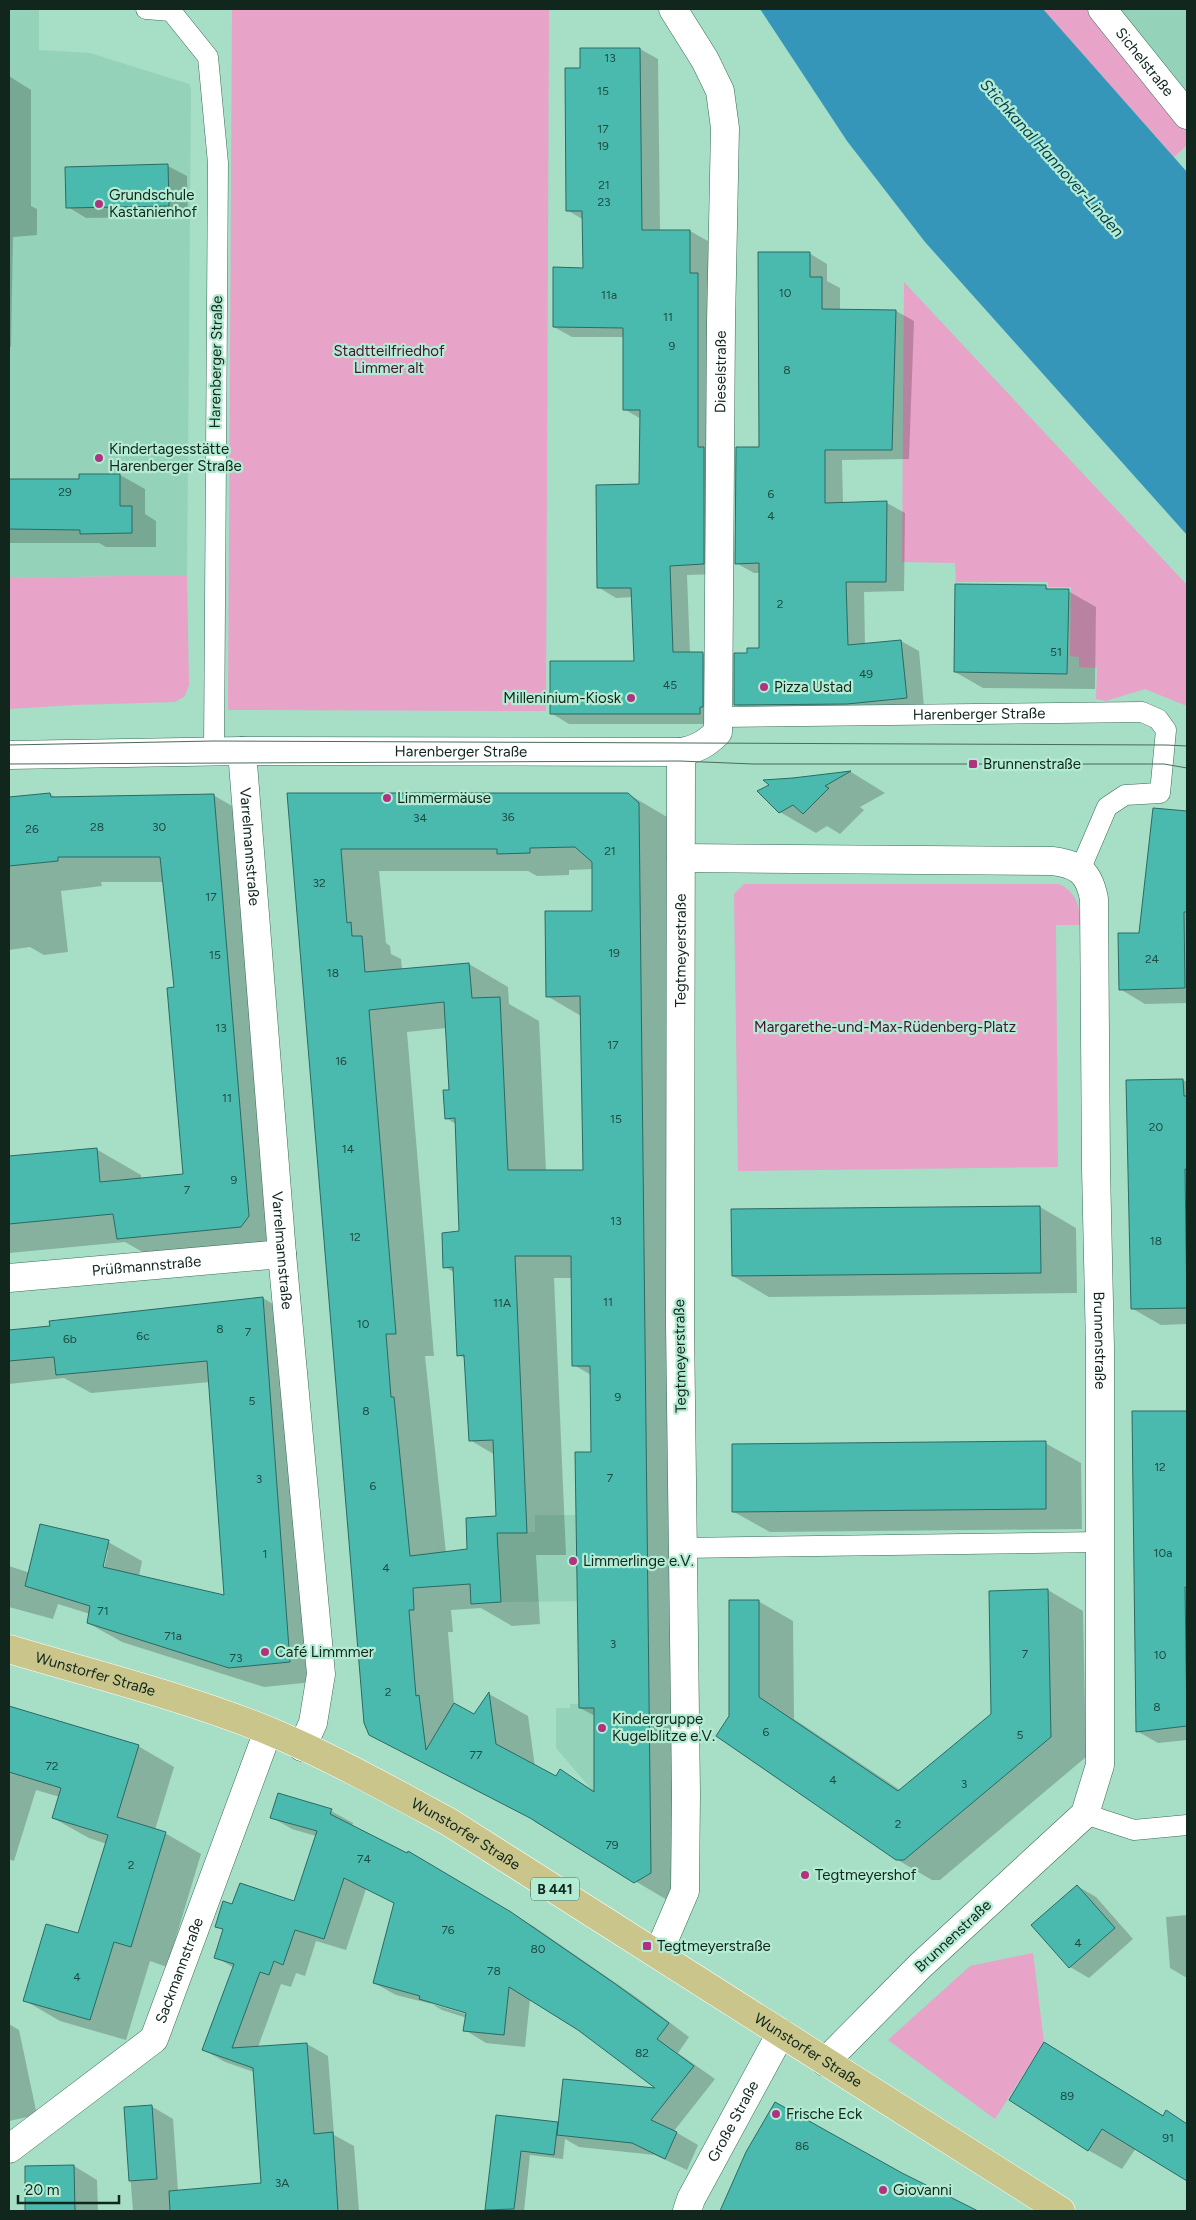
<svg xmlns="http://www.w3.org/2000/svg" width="1196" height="2220" viewBox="0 0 1196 2220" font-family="Figtree,sans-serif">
  <rect width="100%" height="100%" fill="#a7dec6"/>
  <!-- built -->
  <path fill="#94d3b9" d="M 9,9 L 39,9 L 39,50 L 90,53 L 189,84 L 191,89 L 187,575 L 9,578 Z
    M 1102,9 L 1187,9 L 1187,115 Z
    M 535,1515 L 601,1515 L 588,1601 L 501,1602 L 497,1533 L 535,1532 Z
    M 570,1704 L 648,1704 L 649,1791 L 592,1790 L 556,1748 L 556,1708 L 570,1708 Z"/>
  <!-- green -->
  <path fill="#e7a3c8" d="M 232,9 L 549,9 L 546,711 L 228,710 Z
    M 1043,9 L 1102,9 L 1187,115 L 1187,145 L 1174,157 Z
    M 904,282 L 1187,585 L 1187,706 L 1145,689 L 1106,701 L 1096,699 L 1097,668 L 1079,667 L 1079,657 L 1070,656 L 1071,587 L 1048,587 L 1048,582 L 956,582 L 955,563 L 902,562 Z
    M 187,575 L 189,685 L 185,696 L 175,702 L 74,705 L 9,709 L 9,578 Z
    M 744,884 L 1059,884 C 1076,892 1080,906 1081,925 L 1056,925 L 1058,1167 L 738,1171 L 734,894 Z
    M 1033,1953 L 1044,2042 L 995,2119 L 888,2040 L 970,1966 Z"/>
  <!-- water -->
  <path fill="#3596b9" d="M 760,9 L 1043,9 L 1187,172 L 1187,535 L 925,242 L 847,141 Z"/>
  <!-- shadow -->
  <path fill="#0003" fill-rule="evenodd" d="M 640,49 L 658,59 L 660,231 L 690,231 L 708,241 L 708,280 L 716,285 L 721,574 L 687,575 L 690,654 L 703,654 L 721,664 L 718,724 L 569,724 L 551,713 L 635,662 L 633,597 L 616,598 L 598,587 L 640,485 L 641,419 L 624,409 L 624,337 L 572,337 L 554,327 L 584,269 L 584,220 L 567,210 L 581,69 Z
    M 9,76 L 31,90 L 31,206 L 37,209 L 37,235 L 13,237 L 11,347 L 9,347 Z
    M 168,166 L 187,176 L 188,216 L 86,218 L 68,207 L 67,168 Z
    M 809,253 L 827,264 L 827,281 L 840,288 L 840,311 L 896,311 L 914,321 L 909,459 L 842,460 L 843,504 L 887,503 L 905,513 L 904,591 L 864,592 L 865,645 L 901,641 L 919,651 L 924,707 L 753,715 L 735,704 L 749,654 L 760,649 L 760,573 L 754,573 L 736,563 L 761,448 Z
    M 120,475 L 145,489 L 145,514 L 156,521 L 156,547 L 106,547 L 99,543 L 9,543 L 9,480 L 81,480 Z
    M 1046,587 L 1053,591 L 1068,591 L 1096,607 L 1095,689 L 983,688 L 955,672 Z
    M 851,772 L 885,793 L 860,807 L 864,810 L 840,834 L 827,826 L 816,833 L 780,812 L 793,779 Z
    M 50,794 L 56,798 L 213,795 L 258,821 L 293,1241 L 162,1263 L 125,1242 L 9,1253 L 9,1158 L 96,1149 L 141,1175 L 141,1180 L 184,1175 L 175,989 L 164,882 L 101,882 L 102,886 L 61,891 L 68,952 L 44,955 L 30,947 L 9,950 L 9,799 Z
    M 288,794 L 628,794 L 667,817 L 674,1904 L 535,1822 L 536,1820 L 407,1753 L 407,1755 L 370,1734 ZM 593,869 L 593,912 L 547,996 L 581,1016 L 584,1171 L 546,1171 L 539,1021 L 509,1004 L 508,987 L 469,964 L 402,970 L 401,959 L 391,954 L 390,946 L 386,943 L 379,871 L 528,871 L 537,876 L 569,875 L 569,870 ZM 446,1028 L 450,1091 L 446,1118 L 456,1124 L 461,1232 L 445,1267 L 455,1273 L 459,1355 L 466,1359 L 470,1440 L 495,1455 L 497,1517 L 468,1550 L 446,1553 L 425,1356 L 434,1356 L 407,1032 ZM 554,1278 L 573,1278 L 574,1365 L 591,1375 L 592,1453 L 580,1708 L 595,1716 L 595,1791 L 560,1771 L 556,1778 L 535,1767 L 528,1716 L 489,1694 L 475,1716 L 454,1704 L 448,1632 L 453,1632 L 451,1610 L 481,1608 L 512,1626 L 540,1624 L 536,1555 L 566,1555 Z
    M 1154,809 L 1187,812 L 1187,1003 L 1145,1004 L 1120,989 L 1141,934 Z
    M 1183,1080 L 1187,1082 L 1187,1324 L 1161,1325 L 1133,1309 Z
    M 1040,1207 L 1076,1228 L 1077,1293 L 769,1297 L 733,1276 Z
    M 263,1298 L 296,1318 L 323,1681 L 264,1687 L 122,1642 L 88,1623 L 90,1614 L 58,1604 L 53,1619 L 9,1607 L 9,1566 L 30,1573 L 108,1542 L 142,1561 L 139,1576 L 226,1597 L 210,1382 L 91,1393 L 64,1378 L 9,1384 L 9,1331 ZM 105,1550 L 108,1550 L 103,1573 L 101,1573 Z
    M 1187,1412 L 1187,1740 L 1158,1743 L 1137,1731 L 1133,1413 Z
    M 1045,1443 L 1081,1463 L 1082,1529 L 770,1532 L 734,1512 Z
    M 1048,1590 L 1083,1611 L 1086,1757 L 940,1880 L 932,1880 L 896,1859 L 731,1717 L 758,1601 L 793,1621 L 794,1719 L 900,1790 L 993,1715 L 991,1592 Z
    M 9,1707 L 138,1746 L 174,1767 L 155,1830 L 165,1833 L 201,1854 L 167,1967 L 150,1961 L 126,2040 L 60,2021 L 24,2000 L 79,1935 L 107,1844 L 89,1838 L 53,1818 L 60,1797 L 36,1790 L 14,1861 L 9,1859 Z
    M 331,1811 L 353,1823 L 352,1826 L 408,1855 L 408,1853 L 533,1926 L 636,1997 L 689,2037 L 678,2053 L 715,2079 L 674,2131 L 698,2145 L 687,2170 L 655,2155 L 579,2147 L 565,2139 L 563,2159 L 530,2155 L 524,2211 L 490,2211 L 487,2209 L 498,2116 L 559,2124 L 659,2089 L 579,2029 L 530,1999 L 525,2047 L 486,2043 L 465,2030 L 467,2018 L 442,2010 L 432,2004 L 396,1995 L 374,1983 L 395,1903 L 366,1889 L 346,1950 L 316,1941 L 305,1976 L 296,1973 L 291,1987 L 281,1984 L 258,2047 L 307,2044 L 328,2056 L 334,2135 L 354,2146 L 359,2211 L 133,2211 L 125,2108 L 151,2106 L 173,2119 L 178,2191 L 262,2185 L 254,2072 L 225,2062 L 204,2050 L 234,1968 L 216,1957 L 224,1931 L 216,1926 L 233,1906 L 295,1902 L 316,1836 L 292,1829 L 271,1817 ZM 428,2000 L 473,2014 L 472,2016 L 432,2004 Z
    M 1077,1886 L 1096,1897 L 1133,1939 L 1089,1978 L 1070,1967 L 1033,1925 Z
    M 1187,1915 L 1187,1978 L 1170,1968 L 1166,1917 Z
    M 9,2024 L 19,2030 L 37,2115 L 9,2121 Z
    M 1078,2063 L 1164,2116 L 1167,2112 L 1187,2124 L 1187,2179 L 1136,2148 L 1122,2169 L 1088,2150 Z
    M 747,2153 L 902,2174 L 975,2211 L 721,2211 Z
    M 74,2166 L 97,2180 L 98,2211 L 27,2211 L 26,2167 Z"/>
  <!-- building -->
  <path fill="#4abaaf" stroke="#2b6a63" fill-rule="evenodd" d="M 580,48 L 640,48 L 642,230 L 690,230 L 690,273 L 698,273 L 698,447 L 704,447 L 704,564 L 670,566 L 673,652 L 703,652 L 703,707 L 700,707 L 700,714 L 550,714 L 550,661 L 634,661 L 631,588 L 597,588 L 596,485 L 639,484 L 640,410 L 623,410 L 623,328 L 553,327 L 553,267 L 583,268 L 582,211 L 566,211 L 565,68 L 580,68 Z
    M 168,164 L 169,206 L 66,208 L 65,167 Z
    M 758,252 L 810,252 L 810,277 L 822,277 L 822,309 L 896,310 L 892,450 L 825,450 L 825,503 L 887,501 L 886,582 L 846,582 L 848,645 L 901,640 L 907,698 L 847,704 L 734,705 L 734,653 L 747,653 L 747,648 L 759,648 L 759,563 L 735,564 L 736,447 L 759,447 Z
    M 79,474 L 120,474 L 120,506 L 132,506 L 132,533 L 80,534 L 80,530 L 9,529 L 9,479 L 79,479 Z
    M 955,584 L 1046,585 L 1046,589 L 1069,589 L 1067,674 L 954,672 Z
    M 851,771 L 825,786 L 829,788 L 803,814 L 793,805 L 779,813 L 757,791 L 769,785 L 763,780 L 793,778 Z
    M 50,793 L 51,797 L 214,794 L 249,1216 L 241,1227 L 117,1239 L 113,1214 L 9,1224 L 9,1156 L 97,1148 L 100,1182 L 183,1174 L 167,988 L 174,987 L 160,857 L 58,857 L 58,861 L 9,866 L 9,797 Z
    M 287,793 L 628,793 L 639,803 L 651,1873 L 634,1883 L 530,1818 L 369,1735 L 364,1723 ZM 575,847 L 592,862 L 592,911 L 545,911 L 546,997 L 580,996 L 583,1170 L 508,1170 L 500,997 L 472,998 L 469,963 L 365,972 L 362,936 L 352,936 L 351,922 L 347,923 L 341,849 L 497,849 L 497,854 L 530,853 L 530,848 ZM 444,1002 L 449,1090 L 443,1090 L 445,1119 L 455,1118 L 459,1231 L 442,1233 L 443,1268 L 453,1267 L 457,1356 L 464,1355 L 469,1441 L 493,1440 L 496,1516 L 466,1518 L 467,1549 L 410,1556 L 394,1397 L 391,1397 L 386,1334 L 396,1334 L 369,1010 ZM 515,1256 L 571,1256 L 572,1366 L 590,1366 L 591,1452 L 575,1452 L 579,1708 L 594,1708 L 594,1792 L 560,1769 L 556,1776 L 496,1744 L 489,1692 L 474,1714 L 454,1703 L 426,1750 L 419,1695 L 416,1696 L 409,1610 L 414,1610 L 413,1588 L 470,1584 L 471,1604 L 501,1602 L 497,1533 L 527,1533 Z
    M 1153,808 L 1187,811 L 1187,912 L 1184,912 L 1185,988 L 1119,990 L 1118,933 L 1139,933 Z
    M 1183,1079 L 1184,1096 L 1187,1096 L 1187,1169 L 1185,1169 L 1187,1308 L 1131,1309 L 1126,1080 Z
    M 1040,1206 L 1041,1273 L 732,1276 L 731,1209 Z
    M 263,1297 L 290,1662 L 229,1668 L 87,1623 L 90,1606 L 25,1586 L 40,1524 L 109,1540 L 103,1567 L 224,1595 L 207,1361 L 56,1375 L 54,1357 L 9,1361 L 9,1330 L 50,1326 L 49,1321 Z
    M 1132,1411 L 1187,1411 L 1187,1587 L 1185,1587 L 1187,1726 L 1136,1732 Z
    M 1046,1441 L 1046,1509 L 732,1512 L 732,1444 Z
    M 1048,1589 L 1051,1737 L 904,1860 L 896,1860 L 716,1736 L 729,1716 L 729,1600 L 759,1600 L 759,1697 L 898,1791 L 991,1714 L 989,1591 Z
    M 9,1706 L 139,1745 L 117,1817 L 166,1832 L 131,1947 L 114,1942 L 90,2020 L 23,2001 L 46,1924 L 78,1933 L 108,1835 L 52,1818 L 61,1788 L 9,1772 Z
    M 278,1793 L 332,1809 L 330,1814 L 407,1853 L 408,1851 L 511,1912 L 614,1983 L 669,2023 L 657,2039 L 694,2066 L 651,2120 L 677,2132 L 665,2159 L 632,2143 L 557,2135 L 563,2079 L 655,2088 L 578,2030 L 509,1987 L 504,2035 L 463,2031 L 466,2013 L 419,1999 L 420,1996 L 373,1983 L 394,1903 L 344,1878 L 324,1939 L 295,1930 L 283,1965 L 274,1961 L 269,1975 L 260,1972 L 232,2048 L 307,2043 L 314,2134 L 333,2132 L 338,2211 L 170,2211 L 169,2191 L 261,2183 L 253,2068 L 202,2050 L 234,1964 L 214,1958 L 223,1929 L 215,1927 L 223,1901 L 232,1904 L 240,1883 L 294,1901 L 317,1831 L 270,1818 Z
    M 1077,1885 L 1115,1928 L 1069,1968 L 1031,1925 Z
    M 1044,2042 L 1163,2116 L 1166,2110 L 1187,2124 L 1187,2181 L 1102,2129 L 1088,2151 L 1009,2100 Z
    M 775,2102 L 902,2173 L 978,2211 L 720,2211 L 746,2152 Z
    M 152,2105 L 157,2179 L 129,2181 L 124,2107 Z
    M 496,2115 L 558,2122 L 554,2155 L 521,2151 L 514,2209 L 485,2210 Z
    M 74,2165 L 75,2211 L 25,2211 L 25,2166 Z"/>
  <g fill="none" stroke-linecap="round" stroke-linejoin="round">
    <defs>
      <g id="service">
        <path d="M 146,9 L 171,11 L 208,57 L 218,163 L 214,751"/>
        <path id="s1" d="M 720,717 L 1142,712 L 1158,719 L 1166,730 L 1160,793 L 1125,795 L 1107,807 L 1080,870"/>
        <path d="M 683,1548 L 1100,1542"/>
        <path d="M 1085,1814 L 1134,1830 L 1187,1825"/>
      </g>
      <g id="minor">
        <path id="s2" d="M 1102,9 L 1187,115"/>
        <path id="s3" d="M 242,751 L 282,1254 L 321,1674 L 313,1723 L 302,1747"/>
        <path id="s4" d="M 9,755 L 242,751 L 681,752 C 697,749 706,744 718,732 L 721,323 L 725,128 L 720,91 L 705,60 L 673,9"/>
        <path id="s5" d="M 681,858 L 1052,861 C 1078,864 1089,872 1094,899 L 1096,1168 L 1100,1348 L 1100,1765 L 1085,1814 L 920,1966 L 825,2062"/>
        <path id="s6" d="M 9,1278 L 282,1254"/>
        <path id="s7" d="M 658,1954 L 685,1891 L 686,1794 L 680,1324 L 681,752"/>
        <path id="s8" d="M 9,2149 L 154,2039 L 268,1731"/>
        <path id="s9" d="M 687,2211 L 691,2199 L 781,2033"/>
      </g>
      <g id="primary">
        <path id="s10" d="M 9,1649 C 96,1675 185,1697 269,1731 C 331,1757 390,1790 449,1822 L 1061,2211"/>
      </g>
    </defs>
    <!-- service casing -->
    <use href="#service" stroke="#386c57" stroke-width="21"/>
    <!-- minor casing -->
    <use href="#minor" stroke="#386c57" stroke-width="29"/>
    <!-- primary casing -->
    <use href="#primary" stroke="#fff" stroke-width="29"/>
    <!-- service -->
    <use href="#service" stroke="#fff" stroke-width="20"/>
    <!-- minor -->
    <use href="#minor" stroke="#fff" stroke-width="28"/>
    <!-- primary -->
    <use href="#primary" stroke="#c9c58b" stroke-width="28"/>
    <!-- tram -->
    <path stroke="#496b5c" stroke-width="1" d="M 9,745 L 213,741 L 1166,745 L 1187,746
      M 9,764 L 680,761 L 753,764 L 1164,764 L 1187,768"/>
  </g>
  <!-- markers -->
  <g fill="#b03281" stroke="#b4ebd3" stroke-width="2">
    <circle cx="99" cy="204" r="5"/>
    <circle cx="99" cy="458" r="5"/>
    <circle cx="764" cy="687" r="5"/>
    <circle cx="631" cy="698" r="5"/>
    <rect x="968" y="759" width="10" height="10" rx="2.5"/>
    <circle cx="387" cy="798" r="5"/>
    <circle cx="573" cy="1561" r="5"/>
    <circle cx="265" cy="1652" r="5"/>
    <circle cx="602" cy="1728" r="5"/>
    <circle cx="805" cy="1875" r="5"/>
    <rect x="642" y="1941" width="10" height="10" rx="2.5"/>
    <circle cx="776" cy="2114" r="5"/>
    <circle cx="883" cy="2190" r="5"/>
  </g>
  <g text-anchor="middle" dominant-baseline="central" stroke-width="4.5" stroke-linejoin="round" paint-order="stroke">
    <!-- number labels -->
    <g font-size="12" fill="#1f4c42">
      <text x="610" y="58">13</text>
      <text x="603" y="91">15</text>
      <text x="603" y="129">17</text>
      <text x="603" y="146">19</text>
      <text x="604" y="185">21</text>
      <text x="604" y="202">23</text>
      <text x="785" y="293">10</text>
      <text x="609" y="295">11a</text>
      <text x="668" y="317">11</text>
      <text x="672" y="346">9</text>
      <text x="787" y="370">8</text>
      <text x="65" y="492">29</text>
      <text x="771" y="494">6</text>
      <text x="771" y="516">4</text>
      <text x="780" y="604">2</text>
      <text x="1056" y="652">51</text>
      <text x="866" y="674">49</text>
      <text x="670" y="685">45</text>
      <text x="508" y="817">36</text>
      <text x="420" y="818">34</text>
      <text x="97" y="827">28</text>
      <text x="159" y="827">30</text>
      <text x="32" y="829">26</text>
      <text x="610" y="851">21</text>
      <text x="319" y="883">32</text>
      <text x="211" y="897">17</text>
      <text x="614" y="953">19</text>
      <text x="215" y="955">15</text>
      <text x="1152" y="959">24</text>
      <text x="333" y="973">18</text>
      <text x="221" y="1028">13</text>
      <text x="613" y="1045">17</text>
      <text x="341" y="1061">16</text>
      <text x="227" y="1098">11</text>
      <text x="616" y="1119">15</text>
      <text x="1156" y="1127">20</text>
      <text x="348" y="1149">14</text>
      <text x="234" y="1180">9</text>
      <text x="187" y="1190">7</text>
      <text x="616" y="1221">13</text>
      <text x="355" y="1237">12</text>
      <text x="1156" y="1241">18</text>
      <text x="608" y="1302">11</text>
      <text x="502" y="1303">11A</text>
      <text x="363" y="1324">10</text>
      <text x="220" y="1329">8</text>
      <text x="248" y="1332">7</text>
      <text x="143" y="1336">6c</text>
      <text x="70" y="1339">6b</text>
      <text x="618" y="1397">9</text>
      <text x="252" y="1401">5</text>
      <text x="366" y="1411">8</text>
      <text x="1160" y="1467">12</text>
      <text x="610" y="1478">7</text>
      <text x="259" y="1479">3</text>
      <text x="373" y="1486">6</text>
      <text x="1163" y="1553">10a</text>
      <text x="265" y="1554">1</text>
      <text x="386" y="1568">4</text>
      <text x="103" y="1611">71</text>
      <text x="173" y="1636">71a</text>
      <text x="613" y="1644">3</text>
      <text x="1025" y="1654">7</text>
      <text x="1160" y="1655">10</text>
      <text x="236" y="1658">73</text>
      <text x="388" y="1692">2</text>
      <text x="1157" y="1707">8</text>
      <text x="766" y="1732">6</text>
      <text x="1020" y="1735">5</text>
      <text x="476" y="1755">77</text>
      <text x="52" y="1766">72</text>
      <text x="833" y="1780">4</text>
      <text x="964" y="1784">3</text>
      <text x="898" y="1824">2</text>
      <text x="612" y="1845">79</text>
      <text x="364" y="1859">74</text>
      <text x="131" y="1865">2</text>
      <text x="448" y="1930">76</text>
      <text x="1078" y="1943">4</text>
      <text x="538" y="1949">80</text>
      <text x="494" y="1971">78</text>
      <text x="77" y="1977">4</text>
      <text x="642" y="2053">82</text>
      <text x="1067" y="2096">89</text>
      <text x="1168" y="2138">91</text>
      <text x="802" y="2146">86</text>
      <text x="282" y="2183">3A</text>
    </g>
    <!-- shield labels -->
    <rect fill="#b4ebd3" stroke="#426254" stroke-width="1" x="531" y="1877.5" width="48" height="23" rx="4"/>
    <g font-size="14" font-weight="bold" fill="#11271e">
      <text x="555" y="1889">B 441</text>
    </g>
    <!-- street labels -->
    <g font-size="15" fill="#11271e" stroke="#b4ebd3">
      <text stroke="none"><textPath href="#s2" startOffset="68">Sichelstraße</textPath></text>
      <text transform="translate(216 362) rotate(-89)">Harenberger Straße</text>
      <text stroke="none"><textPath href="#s4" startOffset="1075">Dieselstraße</textPath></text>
      <text stroke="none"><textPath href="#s1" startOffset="259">Harenberger Straße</textPath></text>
      <text stroke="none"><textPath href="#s4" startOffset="452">Harenberger Straße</textPath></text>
      <text stroke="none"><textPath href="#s3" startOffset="96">Varrelmannstraße</textPath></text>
      <text stroke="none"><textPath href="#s7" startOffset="1009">Tegtmeyerstraße</textPath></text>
      <text stroke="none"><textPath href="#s3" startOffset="501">Varrelmannstraße</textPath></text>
      <text stroke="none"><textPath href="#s6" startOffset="138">Prüßmannstraße</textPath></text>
      <text stroke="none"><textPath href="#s5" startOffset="875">Brunnenstraße</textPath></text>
      <text transform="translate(680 1356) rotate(-91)">Tegtmeyerstraße</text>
      <text stroke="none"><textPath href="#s10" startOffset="90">Wunstorfer Straße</textPath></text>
      <text stroke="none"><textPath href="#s10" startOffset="495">Wunstorfer Straße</textPath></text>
      <text transform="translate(953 1936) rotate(-43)">Brunnenstraße</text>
      <text stroke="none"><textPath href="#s8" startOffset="255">Sackmannstraße</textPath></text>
      <text stroke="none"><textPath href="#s10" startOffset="900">Wunstorfer Straße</textPath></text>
      <text stroke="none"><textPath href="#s9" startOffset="101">Große Straße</textPath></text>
    </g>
    <!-- poi labels -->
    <g font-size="15" fill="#11271e" stroke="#b4ebd3" text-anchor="start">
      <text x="109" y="195">Grundschule<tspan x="109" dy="17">Kastanienhof</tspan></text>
      <text x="109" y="449">Kindertagesstätte<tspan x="109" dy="17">Harenberger Straße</tspan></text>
      <text x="774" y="687">Pizza Ustad</text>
      <text x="621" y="698" text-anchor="end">Milleninium-Kiosk</text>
      <text x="983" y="764">Brunnenstraße</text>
      <text x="397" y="798">Limmermäuse</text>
      <text x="583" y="1561">Limmerlinge e.V.</text>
      <text x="275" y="1652">Café Limmmer</text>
      <text x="612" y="1719">Kindergruppe<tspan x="612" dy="17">Kugelblitze e.V.</tspan></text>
      <text x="815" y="1875">Tegtmeyershof</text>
      <text x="657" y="1946">Tegtmeyerstraße</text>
      <text x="786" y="2114">Frische Eck</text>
      <text x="893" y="2190">Giovanni</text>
    </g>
    <!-- park labels -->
    <g font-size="15" fill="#491034" stroke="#b4ebd3">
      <text x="389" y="351">Stadtteilfriedhof<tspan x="389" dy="17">Limmer alt</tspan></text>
      <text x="885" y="1027">Margarethe-und-Max-Rüdenberg-Platz</text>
    </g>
    <!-- water labels -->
    <g font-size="16" font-style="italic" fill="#033e51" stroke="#b4ebd3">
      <text transform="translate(1052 158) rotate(48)">Stichkanal Hannover-Linden</text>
    </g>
  </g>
  <!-- border -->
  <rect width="1196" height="2220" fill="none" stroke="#11271e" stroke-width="20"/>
  <!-- scale -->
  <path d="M18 2195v8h101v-8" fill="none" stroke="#11271e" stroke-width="2.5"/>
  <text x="25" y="2195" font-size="15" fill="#11271e" stroke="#b4ebd3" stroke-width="4" paint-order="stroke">20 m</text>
</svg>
